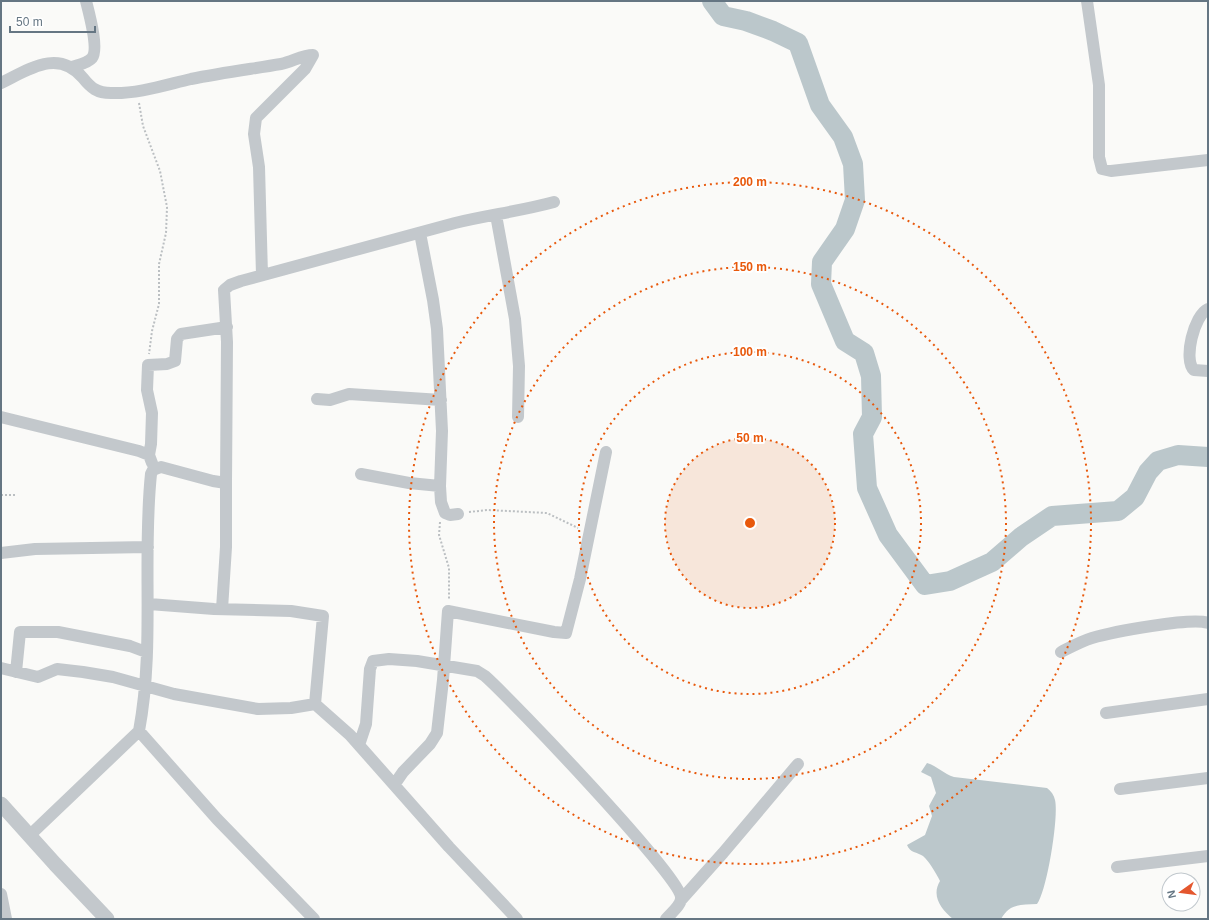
<svg xmlns="http://www.w3.org/2000/svg" width="1209" height="920" viewBox="0 0 1209 920" font-family="Arial,sans-serif">
  <rect width="100%" height="100%" fill="#fafaf8"/>
  <!-- water -->
  <path fill="#bbc7cb" d="M 927,763 C 937,766 944,774 954,777 L 1047,788 C 1051,791 1054,795 1055,800 C 1059,816 1047,891 1037,904 C 1021,905 1010,903 1001,919 L 953,919 C 941,909 931,896 940,881 C 936,873 929,861 923,856 C 917,852 910,853 907,845 L 925,835 L 932,816 L 929,806 L 936,793 L 931,777 L 921,772 Z"/>
  <g fill="none" stroke-linecap="round" stroke-linejoin="round">
    <!-- river -->
    <path stroke="#bbc7cb" stroke-width="20" d="M 712,1 L 723,16 L 746,21 L 773,31 L 798,43 L 820,105 L 843,137 L 853,164 L 855,200 L 845,229 L 822,262 L 821,284 L 845,341 L 864,353 L 871,376 L 872,417 L 863,434 L 867,488 L 888,535 L 925,585 L 950,581 L 992,562 L 1021,537 L 1052,516 L 1118,511 L 1135,497 L 1148,472 L 1158,461 L 1178,455 L 1208,457"/>
    <!-- path -->
    <path stroke="#bbbfc2" stroke-width="2" stroke-dasharray="2 2" stroke-linecap="butt" d="M 139,103 L 143,126 L 160,171 L 167,207 L 166,233 L 159,264 L 159,304 L 152,331 L 149,354
      M 1,495 L 17,495
      M 469,512 L 488,510 L 547,513 L 578,528
      M 440,522 L 439,535 L 449,568 L 449,600"/>
    <!-- minor -->
    <path stroke="#c3c8cc" stroke-width="12" d="M 1087,1 L 1099,85 L 1099,157 L 1102,169 L 1111,171 L 1208,160
      M 72,67 C 78,65 88,63 92,58 C 99,49 89,13 86,1
      M 1,83 C 28,70 58,48 83,78 C 91,88 97,93 111,93 C 138,94 165,85 191,79 C 221,73 251,69 281,64 C 292,62 302,55 313,55 L 305,69 L 256,118 L 254,134 L 259,167 L 262,275
      M 496,215 L 515,319 L 519,366 L 518,417
      M 420,233 L 433,300 L 437,329 L 442,431 L 440,486 L 441,502 L 445,513 L 450,515 L 458,514
      M 1208,309 C 1194,315 1183,360 1194,370 L 1208,371
      M 317,399 L 330,400 L 349,394 L 441,400
      M 1,417 L 139,451 L 149,455 L 152,463
      M 149,455 L 151,444 L 152,413 L 147,390 L 148,365 L 167,364 L 175,361 L 177,339 L 181,334 L 227,327
      M 361,474 L 409,483 L 440,486
      M 1,553 L 35,549 L 148,547
      M 149,604 L 214,609 L 291,611 L 323,616 L 315,704
      M 222,609 L 226,547 L 226,483
      M 1061,652 C 1071,647 1082,641 1092,638 C 1112,632 1192,617 1208,623
      M 1,668 L 38,677 L 57,669 L 83,672 L 113,677 L 174,694 L 258,709 L 291,708 L 315,704
      M 16,672 L 20,632 L 58,632 L 130,646 L 146,652
      M 315,704 L 350,735 L 449,847 L 517,919
      M 1106,713 L 1208,699
      M 139,731 L 217,819 L 314,919
      M 359,745 L 366,724 L 370,669 L 373,661 L 389,659 L 417,661 L 477,671 L 485,676 C 511,699 679,875 681,897 C 682,905 671,913 666,919
      M 394,785 L 403,772 L 430,744 L 437,733 L 443,680 L 448,611 L 554,632 L 566,633 L 580,579 L 606,452
      M 1120,789 L 1208,778
      M 29,836 L 139,731 C 155,646 142,559 151,474 L 153,470 L 161,467 L 213,481 L 226,483 L 227,342 L 224,290 L 230,285 L 241,281 C 312,262 384,242 455,223 C 488,215 521,211 554,202
      M 1117,867 L 1208,856
      M 1,894 L 6,919
      M 681,900 L 723,853 L 798,764"/>
    <!-- tertiary -->
    <path stroke="#c3c8cc" stroke-width="15" d="M 1,804 L 55,864 L 107,919"/>
  </g>
  <!-- distance rings -->
  <circle cx="750" cy="523" r="85" fill="#e8590c" fill-opacity=".12"/>
  <g fill="none" stroke="#e8590c" stroke-width="2" stroke-dasharray="2 4">
    <circle cx="750" cy="523" r="85"/>
    <circle cx="750" cy="523" r="171"/>
    <circle cx="750" cy="523" r="256"/>
    <circle cx="750" cy="523" r="341"/>
  </g>
  <circle cx="750" cy="523" r="6" fill="#e8590c" stroke="#fff" stroke-width="2"/>
  <g font-size="12" text-anchor="middle" font-weight="bold" fill="#e8590c" stroke="#fff" stroke-width="4" stroke-linejoin="round" paint-order="stroke">
    <text x="750" y="186">200 m</text>
    <text x="750" y="271">150 m</text>
    <text x="750" y="356">100 m</text>
    <text x="750" y="442">50 m</text>
  </g>
  <!-- border -->
  <rect width="1209" height="920" fill="none" stroke="#657683" stroke-width="4"/>
  <!-- north arrow -->
  <g transform="translate(1181 892) rotate(256)"><circle r="19" fill="#ffffff" stroke="#c1c8cd"/>
  <path d="M0-3L7 15L0 10L-7 15Z" fill="#e4572e"/>
  <text y="-6" font-size="11" font-weight="bold" text-anchor="middle" fill="#657683">N</text>
  </g>
  <!-- scale -->
  <path d="M10 26v6h85v-6" fill="none" stroke="#657683" stroke-width="2"/>
  <text x="16" y="26" font-size="12" fill="#657683" stroke="#ffffff" stroke-width="3" paint-order="stroke">50 m</text>
</svg>
